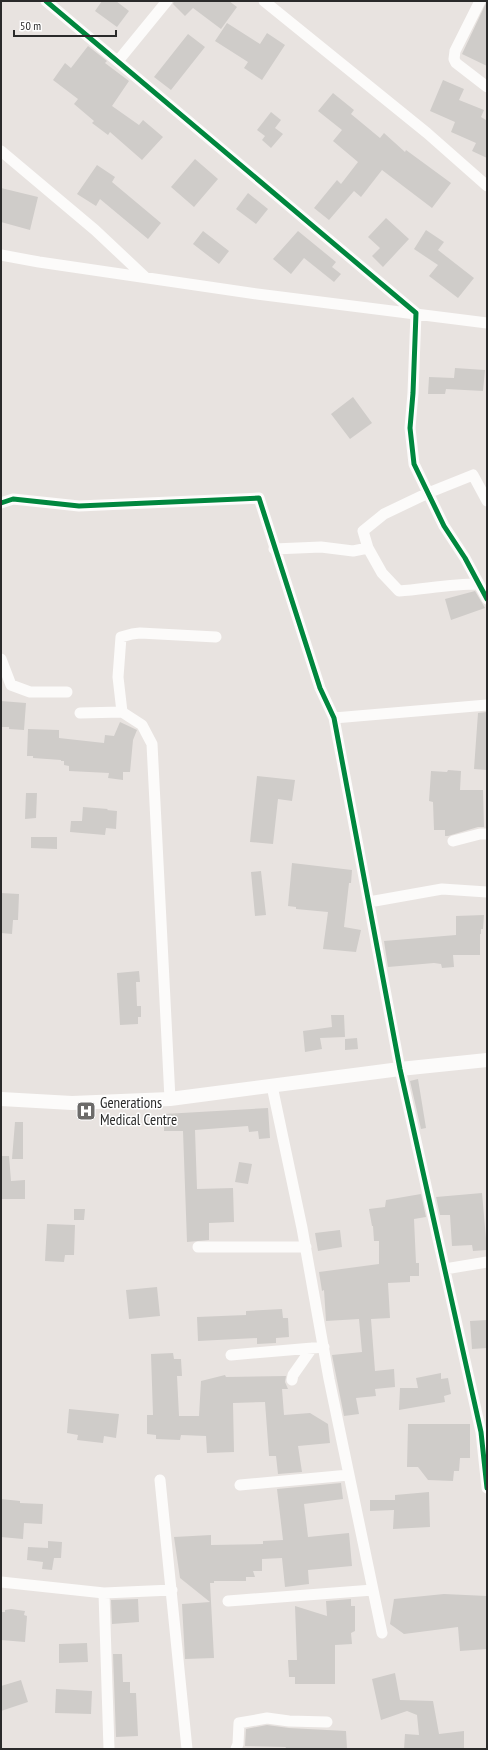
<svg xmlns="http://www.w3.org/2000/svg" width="488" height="1750" viewBox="0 0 488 1750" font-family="'PT Sans Narrow',sans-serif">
  <rect width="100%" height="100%" fill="#e8e3e0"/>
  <!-- building -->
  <path fill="#cfccc9" d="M 102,1 L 116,1 L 129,11 L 117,27 L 95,11 Z
    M 174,1 L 229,1 L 237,7 L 221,29 L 193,8 L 185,16 L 173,4 Z
    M 487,1 L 487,66 L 462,54 Z
    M 227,23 L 260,44 L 267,33 L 285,45 L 262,80 L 244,68 L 248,62 L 215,41 Z
    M 188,34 L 205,47 L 171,90 L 154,77 Z
    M 88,46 L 107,61 L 105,63 L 129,81 L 112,106 L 139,125 L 143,120 L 163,137 L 142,160 L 110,132 L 108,135 L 92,123 L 94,121 L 74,104 L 78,99 L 53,80 L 65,63 L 71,68 Z
    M 443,80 L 464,89 L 459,100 L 484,110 L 481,117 L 486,120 L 487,118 L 487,158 L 472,151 L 476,143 L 451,132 L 455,122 L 430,111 Z
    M 333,93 L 354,110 L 351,114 L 380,138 L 384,133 L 405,152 L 406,150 L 451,183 L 432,208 L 382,170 L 361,197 L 354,191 L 329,220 L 314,208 L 337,180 L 341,184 L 358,162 L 333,141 L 342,130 L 318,111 Z
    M 271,112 L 281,120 L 275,128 L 283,134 L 271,148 L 262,140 L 265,136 L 257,130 Z
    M 195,159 L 218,179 L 194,207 L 171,187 Z
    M 97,165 L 115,177 L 112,182 L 161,223 L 148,239 L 100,199 L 96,206 L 77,194 Z
    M 1,188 L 38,197 L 30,230 L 1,222 Z
    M 248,193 L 268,209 L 256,224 L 236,209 Z
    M 386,218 L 409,239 L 383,267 L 372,256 L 380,248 L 368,237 Z
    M 426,230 L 444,242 L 438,250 L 474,278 L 458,298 L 429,276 L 438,265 L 414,249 Z
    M 203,231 L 229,251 L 219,264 L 193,244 Z
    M 298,231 L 336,262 L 332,267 L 341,274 L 334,282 L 304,258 L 291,274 L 273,259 Z
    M 455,368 L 485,370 L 483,391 L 446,389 L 445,394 L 428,394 L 429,377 L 454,378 Z
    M 353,397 L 372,423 L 350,439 L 331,414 Z
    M 475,591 L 485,608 L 451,620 L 445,599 Z
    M 1,701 L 26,703 L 24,730 L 9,729 L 9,727 L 1,727 Z
    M 487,712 L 487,770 L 474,769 L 478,713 Z
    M 120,722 L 137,730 L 133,740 L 130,772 L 123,772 L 123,780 L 108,778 L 109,773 L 69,771 L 69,766 L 64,765 L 64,761 L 61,761 L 61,760 L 33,758 L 33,756 L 27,756 L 28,729 L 59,730 L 59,738 L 104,743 L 105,735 L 114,736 Z
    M 448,770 L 461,771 L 460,790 L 483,790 L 484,827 L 478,827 L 448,836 L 445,836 L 445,830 L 434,830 L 433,802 L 429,801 L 431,771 L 447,772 Z
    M 257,776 L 295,780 L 292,801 L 278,799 L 273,844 L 250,842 Z
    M 26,793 L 37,793 L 36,818 L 25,819 Z
    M 83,807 L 108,809 L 107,810 L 117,811 L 116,829 L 106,828 L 105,835 L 70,832 L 71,821 L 82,821 Z
    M 31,837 L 57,837 L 57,849 L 31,848 Z
    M 292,863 L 352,870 L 351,883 L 349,883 L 344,927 L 361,930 L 356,952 L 323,949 L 328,912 L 296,909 L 296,907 L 288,906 Z
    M 261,871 L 266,915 L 255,916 L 251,872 Z
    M 1,893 L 19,894 L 18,920 L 13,920 L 12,934 L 1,933 Z
    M 484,915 L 483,929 L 481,929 L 481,934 L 480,934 L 480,955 L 453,955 L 454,967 L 442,968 L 441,964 L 434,963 L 388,967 L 384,941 L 456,935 L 456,916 Z
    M 139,971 L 140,982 L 136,982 L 137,1006 L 141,1006 L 141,1017 L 138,1017 L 138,1024 L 120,1025 L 117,973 Z
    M 331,1015 L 344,1015 L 345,1037 L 320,1038 L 322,1049 L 305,1052 L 303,1031 L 332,1027 Z
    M 357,1038 L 358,1049 L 345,1050 L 345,1039 Z
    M 418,1079 L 426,1128 L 421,1129 L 410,1081 Z
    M 268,1108 L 270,1138 L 259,1139 L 258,1131 L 249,1132 L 248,1126 L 195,1130 L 197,1189 L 233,1188 L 234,1222 L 209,1223 L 209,1240 L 187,1242 L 183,1131 L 164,1131 L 164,1114 Z
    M 15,1122 L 23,1122 L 23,1159 L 12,1159 Z
    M 1,1156 L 9,1156 L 11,1181 L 25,1180 L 25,1199 L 1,1199 Z
    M 239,1162 L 252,1164 L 248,1184 L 235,1182 Z
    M 482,1193 L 487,1250 L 473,1251 L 472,1245 L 452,1246 L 450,1215 L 440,1215 L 436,1197 Z
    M 421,1194 L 426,1217 L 414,1219 L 416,1263 L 419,1263 L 419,1276 L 410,1276 L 410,1282 L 388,1283 L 390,1318 L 371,1319 L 375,1371 L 394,1369 L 395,1387 L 375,1389 L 376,1396 L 356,1398 L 359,1414 L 344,1416 L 332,1355 L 362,1352 L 359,1319 L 326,1321 L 324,1290 L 322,1291 L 319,1272 L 379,1264 L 379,1241 L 374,1241 L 373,1226 L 372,1226 L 369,1209 L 385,1207 L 386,1200 Z
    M 74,1209 L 85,1209 L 84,1220 L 74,1220 Z
    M 47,1224 L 75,1225 L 74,1255 L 65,1255 L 64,1262 L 45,1261 Z
    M 340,1230 L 342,1247 L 318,1251 L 315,1233 Z
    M 157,1287 L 160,1316 L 129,1319 L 126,1290 Z
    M 282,1309 L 283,1318 L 288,1318 L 289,1337 L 276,1338 L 276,1343 L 257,1344 L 257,1338 L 198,1341 L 197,1317 L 246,1315 L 246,1311 Z
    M 487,1320 L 487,1348 L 472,1349 L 470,1321 Z
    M 173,1353 L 174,1359 L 181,1359 L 182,1376 L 177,1376 L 179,1416 L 199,1416 L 201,1381 L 225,1375 L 226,1377 L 286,1376 L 285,1382 L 288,1389 L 282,1389 L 284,1415 L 310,1413 L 328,1424 L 330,1443 L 298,1446 L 302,1472 L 278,1474 L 276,1456 L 269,1456 L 265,1402 L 233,1403 L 234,1452 L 207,1453 L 206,1436 L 181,1435 L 180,1440 L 156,1439 L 156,1435 L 147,1434 L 147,1415 L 153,1415 L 151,1354 Z
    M 441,1373 L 441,1379 L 448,1378 L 451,1394 L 444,1396 L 445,1402 L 399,1410 L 400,1388 L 418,1388 L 416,1378 Z
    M 69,1409 L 119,1414 L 116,1438 L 104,1436 L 103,1443 L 77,1440 L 78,1435 L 67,1433 Z
    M 408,1424 L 470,1424 L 470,1458 L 460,1458 L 459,1471 L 454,1471 L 453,1481 L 428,1480 L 418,1467 L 407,1467 Z
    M 341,1483 L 343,1499 L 304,1504 L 308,1537 L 349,1533 L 352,1566 L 308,1570 L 309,1584 L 285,1587 L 282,1558 L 262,1559 L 262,1571 L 253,1571 L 255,1577 L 246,1577 L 246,1581 L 214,1581 L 214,1583 L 210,1583 L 214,1658 L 185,1659 L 182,1604 L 210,1602 L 180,1578 L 174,1537 L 211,1535 L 211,1545 L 263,1544 L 263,1541 L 283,1540 L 277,1489 Z
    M 429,1492 L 430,1527 L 393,1529 L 394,1510 L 370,1511 L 370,1500 L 395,1500 L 395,1495 Z
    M 1,1499 L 20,1501 L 20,1503 L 43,1504 L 42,1524 L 24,1523 L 23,1539 L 1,1537 Z
    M 48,1541 L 62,1542 L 61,1558 L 54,1558 L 52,1570 L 42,1569 L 43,1562 L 27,1560 L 28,1547 L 48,1548 Z
    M 444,1594 L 487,1596 L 486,1621 L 487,1649 L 460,1651 L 458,1627 L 404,1634 L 390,1624 L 394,1599 Z
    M 138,1599 L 139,1622 L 112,1624 L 111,1600 Z
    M 351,1599 L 351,1606 L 355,1606 L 355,1631 L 351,1633 L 352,1644 L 335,1645 L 335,1684 L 295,1684 L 295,1677 L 289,1677 L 288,1660 L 297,1660 L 295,1606 L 327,1616 L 326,1601 Z
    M 11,1609 L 25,1611 L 24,1615 L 27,1616 L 25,1642 L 1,1640 L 1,1612 L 5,1612 L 5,1610 Z
    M 87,1643 L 88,1662 L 59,1663 L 59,1644 Z
    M 113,1654 L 122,1654 L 123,1682 L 130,1682 L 130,1693 L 136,1693 L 138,1736 L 116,1737 Z
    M 395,1673 L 400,1700 L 433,1701 L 439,1734 L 464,1731 L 464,1749 L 404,1749 L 405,1734 L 419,1735 L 417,1715 L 407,1711 L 381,1720 L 372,1679 Z
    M 21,1680 L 28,1702 L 1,1711 L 1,1686 Z
    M 56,1689 L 92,1691 L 91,1714 L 55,1713 Z
    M 267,1725 L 289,1728 L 346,1731 L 347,1749 L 285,1749 L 286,1747 L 245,1746 L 246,1729 Z"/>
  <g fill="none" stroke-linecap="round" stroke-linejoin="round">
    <!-- minor -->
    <path stroke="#fcfbfa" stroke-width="11" d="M 46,1 L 416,313 L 413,393 L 410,428 L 414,464 L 444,526 L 465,558 L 487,599
      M 264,1 L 427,133 L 487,186
      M 480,1 L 455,51 L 454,59 L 456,63 L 487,87
      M 118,61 L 167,1
      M 1,151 L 95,230 L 146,278
      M 1,255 L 39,262 L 257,294 L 487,323
      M 1,503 L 13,499 L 79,506 L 259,498 L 320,688 L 334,718 L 400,1069 L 481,1432 L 487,1488
      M 368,548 L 363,531 L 384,514 L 428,493 L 473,475 L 487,501
      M 274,549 L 321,547 L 353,551 L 368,548 L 382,573 L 399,591 C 425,589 451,584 478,584
      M 1,659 L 11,685 L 30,692 L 67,692
      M 122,712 L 118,677 L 121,637 L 132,634 L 140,633 L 216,637
      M 80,713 L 122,712 L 142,725 L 152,744 L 170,1099
      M 334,718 L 487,705
      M 453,841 L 480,834 L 487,834
      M 369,902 L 442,889 L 487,892
      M 272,1086 L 302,1228 L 329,1379 L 382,1633
      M 198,1247 L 306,1247
      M 445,1269 L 487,1262
      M 231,1355 L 324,1347
      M 292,1380 L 293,1375 L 312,1348
      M 160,1480 L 187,1749
      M 240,1485 L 349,1475
      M 1,1582 L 104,1593 L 172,1590
      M 104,1593 L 109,1749
      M 228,1601 L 373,1590
      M 236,1749 L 238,1744 L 239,1723 L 267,1718 L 289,1721 L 327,1722"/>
    <!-- tertiary -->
    <path stroke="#fcfbfa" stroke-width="14" d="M 1,1099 L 72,1103 L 170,1099 L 400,1069 L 487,1060"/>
    <defs>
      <path id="cycleway" d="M 46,1 L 416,313 L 413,393 L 410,428 L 414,464 L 444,526 L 465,558 L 487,599
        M 1,503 L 13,499 L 79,506 L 259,498 L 320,688 L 334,718 L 400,1069 L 481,1432 L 487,1488"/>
    </defs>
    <!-- cycleway casing -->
    <use href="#cycleway" stroke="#fff" stroke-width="8"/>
    <!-- cycleway -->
    <use href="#cycleway" stroke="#00873e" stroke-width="5"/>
  </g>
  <!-- icons -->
  <defs>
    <symbol id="hospital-square" viewBox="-11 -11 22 22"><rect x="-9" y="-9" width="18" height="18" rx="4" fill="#6c6b6a" stroke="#fff"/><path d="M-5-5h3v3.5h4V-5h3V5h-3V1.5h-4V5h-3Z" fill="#fff"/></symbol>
  </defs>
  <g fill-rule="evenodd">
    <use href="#hospital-square" x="75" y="1100" width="22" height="22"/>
  </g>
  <g text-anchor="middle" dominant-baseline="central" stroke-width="3" stroke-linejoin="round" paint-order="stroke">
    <!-- poi labels -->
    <g font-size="15" fill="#2a2a2a" stroke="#fff" text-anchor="start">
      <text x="100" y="1102">Generations<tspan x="100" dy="17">Medical Centre</tspan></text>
    </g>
  </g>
  <!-- border -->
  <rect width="488" height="1750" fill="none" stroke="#2a2a2a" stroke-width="4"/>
  <!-- scale -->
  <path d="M14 30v6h102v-6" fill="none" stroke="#2a2a2a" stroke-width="2"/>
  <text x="20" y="30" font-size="12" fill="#2a2a2a" stroke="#ffffff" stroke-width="3" paint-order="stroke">50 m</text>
</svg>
